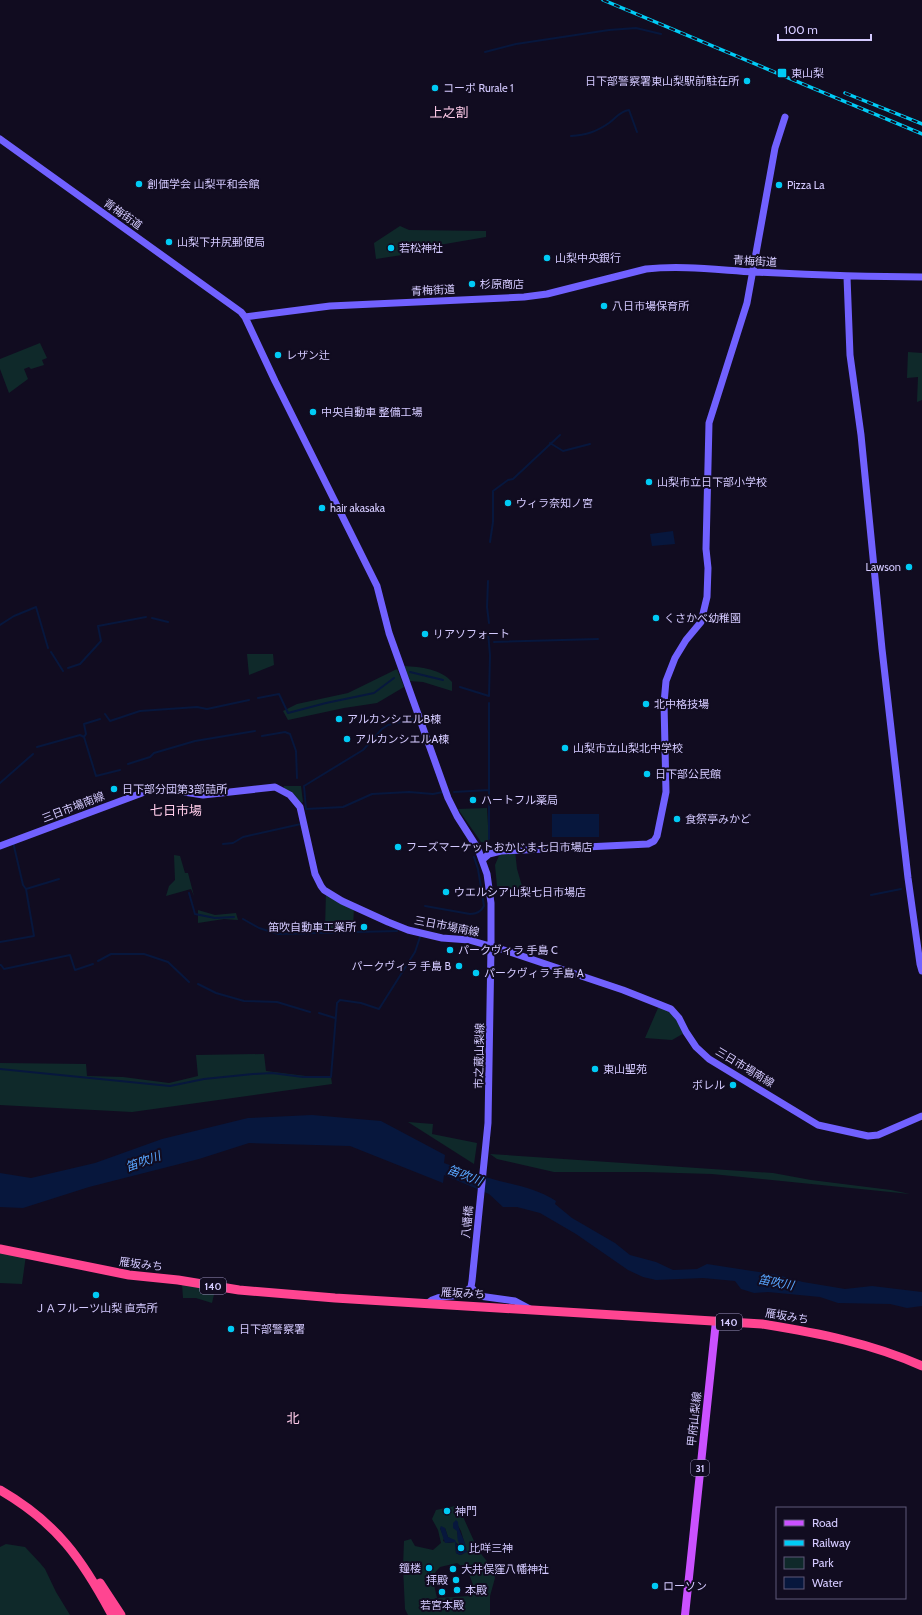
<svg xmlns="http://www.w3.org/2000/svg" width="922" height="1615" viewBox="0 0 922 1615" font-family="Cabin,'Noto Sans JP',sans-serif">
  <rect width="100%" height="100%" fill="#110c20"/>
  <!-- green -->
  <path fill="#0f292a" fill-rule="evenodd" d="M 400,226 L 409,230 L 486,231 L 486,237 L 404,251 L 402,255 L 376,259 L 374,243 Z
    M 40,343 L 47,358 L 42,360 L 44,365 L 31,369 L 29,367 L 24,369 L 28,379 L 9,393 L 0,369 L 0,359 Z
    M 908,352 L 922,353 L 922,400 L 917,402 L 918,377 L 907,378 Z
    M 247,654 L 273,654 L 274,665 L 249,675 Z
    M 404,666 C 421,667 441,669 452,682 L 452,691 L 423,682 L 409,681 Z
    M 397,669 L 404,687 L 377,703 L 344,708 L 288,720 L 283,711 L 297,704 L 348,693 Z
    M 284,786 L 301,786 L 303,802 L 301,803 L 292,792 L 284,789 Z
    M 487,808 L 489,843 L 481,842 L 458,809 Z
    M 501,851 L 515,851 L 517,869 L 522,886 C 513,892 507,891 497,886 L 495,865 Z
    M 174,855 L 180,856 L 185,873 L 188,873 L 194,896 L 191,889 L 166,896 L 169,886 L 175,880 Z
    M 326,892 L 354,907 L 353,928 L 325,929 Z
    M 198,910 L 215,915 L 236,913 L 238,920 L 224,919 L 198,923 Z
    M 661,1005 L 671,1009 L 686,1032 L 672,1040 L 645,1038 L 658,1008 Z
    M 264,1054 L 266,1071 L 322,1078 L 331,1077 L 332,1084 L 132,1112 L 0,1105 L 0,1063 L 86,1064 L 87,1076 L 123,1077 L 169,1083 L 198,1076 L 196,1055 Z
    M 408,1122 L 433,1124 L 432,1134 L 477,1143 L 474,1164 Z
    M 490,1154 L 773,1173 L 811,1180 L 891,1190 L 910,1194 L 712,1174 L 645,1172 L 554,1172 L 497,1159 Z
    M 0,1251 L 26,1255 L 22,1284 L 0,1283 Z
    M 182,1284 L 215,1290 L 212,1303 L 196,1298 L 183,1298 Z
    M 455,1506 L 460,1510 L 478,1550 L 493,1569 L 495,1578 L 490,1596 L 490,1615 L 408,1615 L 405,1609 L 403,1567 L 404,1541 L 411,1539 L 415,1546 L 433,1550 L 441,1543 L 438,1530 L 432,1519 L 436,1510 ZM 458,1526 L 461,1531 L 466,1548 L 463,1554 L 460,1555 L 456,1553 L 455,1542 L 448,1543 L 443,1541 L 444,1538 L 440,1528 L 445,1528 L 448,1537 L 458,1544 L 459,1550 L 461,1552 L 464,1550 L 463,1546 L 459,1543 L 457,1531 ZM 457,1563 C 469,1571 471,1576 474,1590 L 469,1596 L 437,1598 L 432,1576 L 440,1567 Z
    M 6,1544 L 25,1547 L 40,1563 L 45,1569 L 56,1592 L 70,1615 L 0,1615 L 0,1547 Z"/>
  <!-- water -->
  <path fill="#07173d" d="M 673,531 L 675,544 L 652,546 L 650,534 Z
    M 552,814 L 599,814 L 599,837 L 552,837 Z
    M 312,1115 L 381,1121 L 445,1155 L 444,1163 C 459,1168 474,1174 489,1178 C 512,1185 535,1187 556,1201 L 555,1204 L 572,1218 L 615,1243 L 630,1255 L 656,1262 L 673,1270 L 697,1269 L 707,1264 L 778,1275 L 803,1282 L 845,1289 L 872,1286 L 922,1292 L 922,1306 L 907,1308 L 890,1304 L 838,1303 L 820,1297 L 768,1292 L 754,1293 L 741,1289 L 735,1281 L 703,1278 L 656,1280 L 643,1277 L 628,1270 L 576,1234 L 540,1213 L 517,1207 L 503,1207 L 489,1194 L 444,1175 L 443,1183 L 350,1146 L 249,1143 L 199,1159 L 89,1187 L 23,1208 L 0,1207 L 0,1173 L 31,1178 L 95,1163 L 162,1139 L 248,1118 Z
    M 456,1520 L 458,1522 C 458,1531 466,1541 467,1552 L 460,1555 L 456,1553 L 455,1542 L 445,1543 L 440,1528 L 441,1526 L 445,1528 L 448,1537 L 455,1540 L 459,1550 L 462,1551 L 464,1550 L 463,1546 C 456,1541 458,1539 457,1531 L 453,1528 L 453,1523 Z"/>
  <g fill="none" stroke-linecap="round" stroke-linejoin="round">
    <!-- stream -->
    <path stroke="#07173d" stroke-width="2" d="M 485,52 L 516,44 L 609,30 L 636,28 L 661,34
      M 571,136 C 586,135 596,132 609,123 C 616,118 620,111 629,110 L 637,132
      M 550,443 L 563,451 L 590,444
      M 490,542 L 493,522 L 493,491 L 508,480 L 513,479 L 560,435
      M 488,581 L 487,607 L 489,623
      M 152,618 L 168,622
      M 0,625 L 14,616 L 36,607 L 48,648
      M 494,642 L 598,639
      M 51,652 L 63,671
      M 68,668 L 80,664 L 101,641 L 98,626 L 146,617
      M 410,672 L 443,680
      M 460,687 L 489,696 L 490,655 L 488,632
      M 258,698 L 279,694 L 288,713 L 326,703 L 374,693 L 394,678
      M 105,714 L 110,721 L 140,711 L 197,707 L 207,709 L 249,700
      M 414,719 L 388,725 L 382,729 L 363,750 L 304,786 L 306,809 L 343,807 L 372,794 L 409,792 L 433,794 L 443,792
      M 262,736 L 285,732 L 290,734 L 296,751 L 297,778
      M 84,737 L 96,776 L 120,770
      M 37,747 L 80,735 L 84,737 L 86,734 L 84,724 L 100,719
      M 128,764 L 150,757 L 154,753 L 195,741 L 255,731
      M 0,783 L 33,754
      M 454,792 L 489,790
      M 489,839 L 489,703
      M 13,842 L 23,885 L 26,889
      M 223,844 L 233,843 L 243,837 L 301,824
      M 189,893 L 195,914 L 215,918 L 234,917
      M 871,895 L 901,889
      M 425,906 L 470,914 C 477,914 481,912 484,906 L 478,869 L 474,857
      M 243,919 L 259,928 L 278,934 L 397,931
      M 0,942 L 34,936 L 26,889 L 59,879
      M 98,961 L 111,954 L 144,954 L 168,962 L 189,982
      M 0,965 L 1,965 L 4,969 L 70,955 L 75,970 L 93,964
      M 198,984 L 216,993 L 244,1001 L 277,1002 L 310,1012
      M 319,1013 L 335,1018
      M 0,1069 L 170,1086 L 204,1079 L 253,1074 L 272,1073 L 303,1077 L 331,1077 L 337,1003 L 340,1000 L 361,1003 L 379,1009 L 415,952 L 421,934"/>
    <!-- secondary -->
    <path stroke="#7161ff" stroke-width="7" d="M 0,139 L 241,312 L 245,317 L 330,306 L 524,297 L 547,294 L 646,269 C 682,265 719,270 755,272 C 811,275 866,277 922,277
      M 847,277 L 850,355 L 861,435 L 882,649 L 908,878 L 920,964 L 922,971
      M 245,317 L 275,381 L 377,586 L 389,633 L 448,798 L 457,816 L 478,849 L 487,874 L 491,903 L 491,947 L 488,1123 L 472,1281 L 471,1287 C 458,1302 443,1291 428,1303
      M 0,846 L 142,793 L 156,789 L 165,789 L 203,795 L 275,787 L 290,795 L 300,807 L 315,874 L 321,886 L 324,890 L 342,901 L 388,922 L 408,930 L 442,938 L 469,940 L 504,950 L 623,990 L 661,1005 L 671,1009 L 679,1018 L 686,1032 L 696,1047 L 709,1059 L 818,1125 L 868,1136 L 878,1135 L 922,1116
      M 482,860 L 489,854 L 501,851 L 648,844 L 654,841 L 657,836 L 666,792 L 664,703 L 666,681 L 675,658 L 686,640 L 701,622 L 707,597 L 708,568 L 706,549 L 709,423 L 747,303 L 775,148 L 785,117
      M 471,1287 L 479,1296 L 515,1301 L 530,1309"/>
    <!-- primary -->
    <path stroke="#ca51ff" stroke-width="8" d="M 685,1615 L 716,1321"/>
    <!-- highway -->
    <path stroke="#ff4591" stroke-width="9" d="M 0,1249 L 129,1275 L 178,1280 L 239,1290 L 335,1298 L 762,1324 C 817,1333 871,1343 922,1366
      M 0,1490 C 57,1523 82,1559 112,1615
      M 100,1583 L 121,1615"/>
    <defs>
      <path id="rail" d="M 603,0 L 922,134
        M 845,93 L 922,124"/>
    </defs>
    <!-- rail casing -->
    <use href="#rail" stroke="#00cbf5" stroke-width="3.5"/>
    <!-- rail -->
    <use href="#rail" stroke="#110c20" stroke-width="2" stroke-dasharray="6" stroke-linecap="butt"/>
  </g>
  <!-- markers -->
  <g fill="#00cbf5" stroke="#110c20" stroke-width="1.5">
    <rect x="777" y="68" width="10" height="10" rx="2"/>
    <circle cx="747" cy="81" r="4"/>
    <circle cx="435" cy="88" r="4"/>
    <circle cx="139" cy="184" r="4"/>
    <circle cx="779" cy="185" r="4"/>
    <circle cx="169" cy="242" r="4"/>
    <circle cx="391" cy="248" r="4"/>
    <circle cx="547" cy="258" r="4"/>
    <circle cx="472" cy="284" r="4"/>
    <circle cx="604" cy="306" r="4"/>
    <circle cx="278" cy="355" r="4"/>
    <circle cx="313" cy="412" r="4"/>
    <circle cx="649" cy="482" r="4"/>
    <circle cx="508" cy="503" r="4"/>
    <circle cx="322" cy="508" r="4"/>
    <circle cx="909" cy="567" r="4"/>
    <circle cx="656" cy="618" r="4"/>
    <circle cx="425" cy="634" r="4"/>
    <circle cx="646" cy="704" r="4"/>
    <circle cx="339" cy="719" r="4"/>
    <circle cx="347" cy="739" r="4"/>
    <circle cx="565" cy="748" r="4"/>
    <circle cx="647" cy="774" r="4"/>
    <circle cx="114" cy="789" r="4"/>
    <circle cx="473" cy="800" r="4"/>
    <circle cx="677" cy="819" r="4"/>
    <circle cx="398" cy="847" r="4"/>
    <circle cx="446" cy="892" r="4"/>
    <circle cx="364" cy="927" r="4"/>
    <circle cx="450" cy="950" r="4"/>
    <circle cx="459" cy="966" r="4"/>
    <circle cx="476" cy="973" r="4"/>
    <circle cx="595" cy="1069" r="4"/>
    <circle cx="733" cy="1085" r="4"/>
    <circle cx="96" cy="1295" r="4"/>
    <circle cx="231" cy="1329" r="4"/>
    <circle cx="447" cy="1511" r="4"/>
    <circle cx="461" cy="1548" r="4"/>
    <circle cx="429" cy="1568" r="4"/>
    <circle cx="453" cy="1569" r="4"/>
    <circle cx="456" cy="1580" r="4"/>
    <circle cx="655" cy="1586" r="4"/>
    <circle cx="457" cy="1590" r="4"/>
    <circle cx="442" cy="1592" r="4"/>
  </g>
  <g text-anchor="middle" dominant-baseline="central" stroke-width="4" stroke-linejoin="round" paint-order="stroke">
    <!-- shield labels -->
    <g fill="#110c20" stroke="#9a91bc" stroke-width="1">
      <rect x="200" y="1278" width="26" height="16" rx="3"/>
      <rect x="716" y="1314" width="26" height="16" rx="3"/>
      <rect x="691" y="1460" width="18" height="16" rx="3"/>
    </g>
    <g font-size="10" font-weight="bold" fill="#d4caff">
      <text x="213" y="1286">140</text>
      <text x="729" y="1322">140</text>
      <text x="700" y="1468">31</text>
    </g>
    <!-- poi labels -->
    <g font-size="11" fill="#d4caff" stroke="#110c20" text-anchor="start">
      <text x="791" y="73">東山梨</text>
      <text x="739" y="81" text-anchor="end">日下部警察署東山梨駅前駐在所</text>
      <text x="443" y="88">コーポ Rurale 1</text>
      <text x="147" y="184">創価学会 山梨平和会館</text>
      <text x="787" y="185">Pizza La</text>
      <text x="177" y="242">山梨下井尻郵便局</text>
      <text x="399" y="248">若松神社</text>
      <text x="555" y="258">山梨中央銀行</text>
      <text x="480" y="284">杉原商店</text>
      <text x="612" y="306">八日市場保育所</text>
      <text x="286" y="355">レザン辻</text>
      <text x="321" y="412">中央自動車 整備工場</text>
      <text x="657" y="482">山梨市立日下部小学校</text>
      <text x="516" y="503">ウィラ奈知ノ宮</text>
      <text x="330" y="508">hair akasaka</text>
      <text x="901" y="567" text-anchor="end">Lawson</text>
      <text x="664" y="618">くさかべ幼稚園</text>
      <text x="433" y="634">リアソフォート</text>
      <text x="654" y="704">北中格技場</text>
      <text x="347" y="719">アルカンシエルB棟</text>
      <text x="355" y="739">アルカンシエルA棟</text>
      <text x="573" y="748">山梨市立山梨北中学校</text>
      <text x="655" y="774">日下部公民館</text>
      <text x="122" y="789">日下部分団第3部詰所</text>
      <text x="481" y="800">ハートフル薬局</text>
      <text x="685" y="819">食祭亭みかど</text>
      <text x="406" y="847">フーズマーケットおかじま七日市場店</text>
      <text x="454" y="892">ウエルシア山梨七日市場店</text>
      <text x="356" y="927" text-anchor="end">笛吹自動車工業所</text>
      <text x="458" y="950">パークヴィラ 手島 C</text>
      <text x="451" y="966" text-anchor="end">パークヴィラ 手島 B</text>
      <text x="484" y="973">パークヴィラ 手島 A</text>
      <text x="603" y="1069">東山聖苑</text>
      <text x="725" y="1085" text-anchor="end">ボレル</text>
      <text x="96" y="1308" text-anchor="middle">ＪＡフルーツ山梨 直売所</text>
      <text x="239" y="1329">日下部警察署</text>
      <text x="455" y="1511">神門</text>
      <text x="469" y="1548">比咩三神</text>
      <text x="421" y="1568" text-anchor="end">鐘楼</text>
      <text x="461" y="1569">大井俣窪八幡神社</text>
      <text x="448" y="1580" text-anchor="end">拝殿</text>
      <text x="663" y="1586">ローソン</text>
      <text x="465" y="1590">本殿</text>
      <text x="442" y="1605" text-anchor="middle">若宮本殿</text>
    </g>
    <!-- street labels -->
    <g font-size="11" fill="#d4caff" stroke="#110c20">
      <text transform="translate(123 214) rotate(35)">青梅街道</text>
      <text transform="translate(755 261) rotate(3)">青梅街道</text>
      <text transform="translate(433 290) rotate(-3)">青梅街道</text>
      <text transform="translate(73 807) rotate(-21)">三日市場南線</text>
      <text transform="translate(447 926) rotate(11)">三日市場南線</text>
      <text transform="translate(479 1056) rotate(-89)">市之蔵山梨線</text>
      <text transform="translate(745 1067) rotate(31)">三日市場南線</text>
      <text transform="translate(467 1222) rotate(-84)">八幡橋</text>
      <text transform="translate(141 1264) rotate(7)">雁坂みち</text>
      <text transform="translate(463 1293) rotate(3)">雁坂みち</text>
      <text transform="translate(787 1316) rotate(9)">雁坂みち</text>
      <text transform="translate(694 1419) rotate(-84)">甲府山梨線</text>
    </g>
    <!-- water labels -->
    <g font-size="12" font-style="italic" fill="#58a6ff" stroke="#110c20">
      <text transform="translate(143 1161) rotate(-20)">笛吹川</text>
      <text transform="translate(465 1175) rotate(21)">笛吹川</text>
      <text transform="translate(776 1282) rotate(11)">笛吹川</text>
    </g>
    <!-- quarter labels -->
    <g font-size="13" fill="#ffcce9" stroke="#110c20">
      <text x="449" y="112">上之割</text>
      <text x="176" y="810">七日市場</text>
      <text x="293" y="1418">北</text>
    </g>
  </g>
  <!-- legend -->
  <rect x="776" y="1507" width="130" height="92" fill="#110c20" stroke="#5f5879"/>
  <rect x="784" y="1520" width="20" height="6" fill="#ca51ff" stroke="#5f5879"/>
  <text x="812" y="1527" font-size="12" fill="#d4caff">Road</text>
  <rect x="784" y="1540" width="20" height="6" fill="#00cbf5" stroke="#5f5879"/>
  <text x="812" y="1547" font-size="12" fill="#d4caff">Railway</text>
  <rect x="784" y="1557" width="20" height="12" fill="#0f292a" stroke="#5f5879"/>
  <text x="812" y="1567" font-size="12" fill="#d4caff">Park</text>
  <rect x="784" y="1577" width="20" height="12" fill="#07173d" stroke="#5f5879"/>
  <text x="812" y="1587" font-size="12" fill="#d4caff">Water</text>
  <!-- scale -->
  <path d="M778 34v6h93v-6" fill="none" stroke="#d4caff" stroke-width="2"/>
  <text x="784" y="34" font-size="12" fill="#d4caff" stroke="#110c20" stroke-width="3" paint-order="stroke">100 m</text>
</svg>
